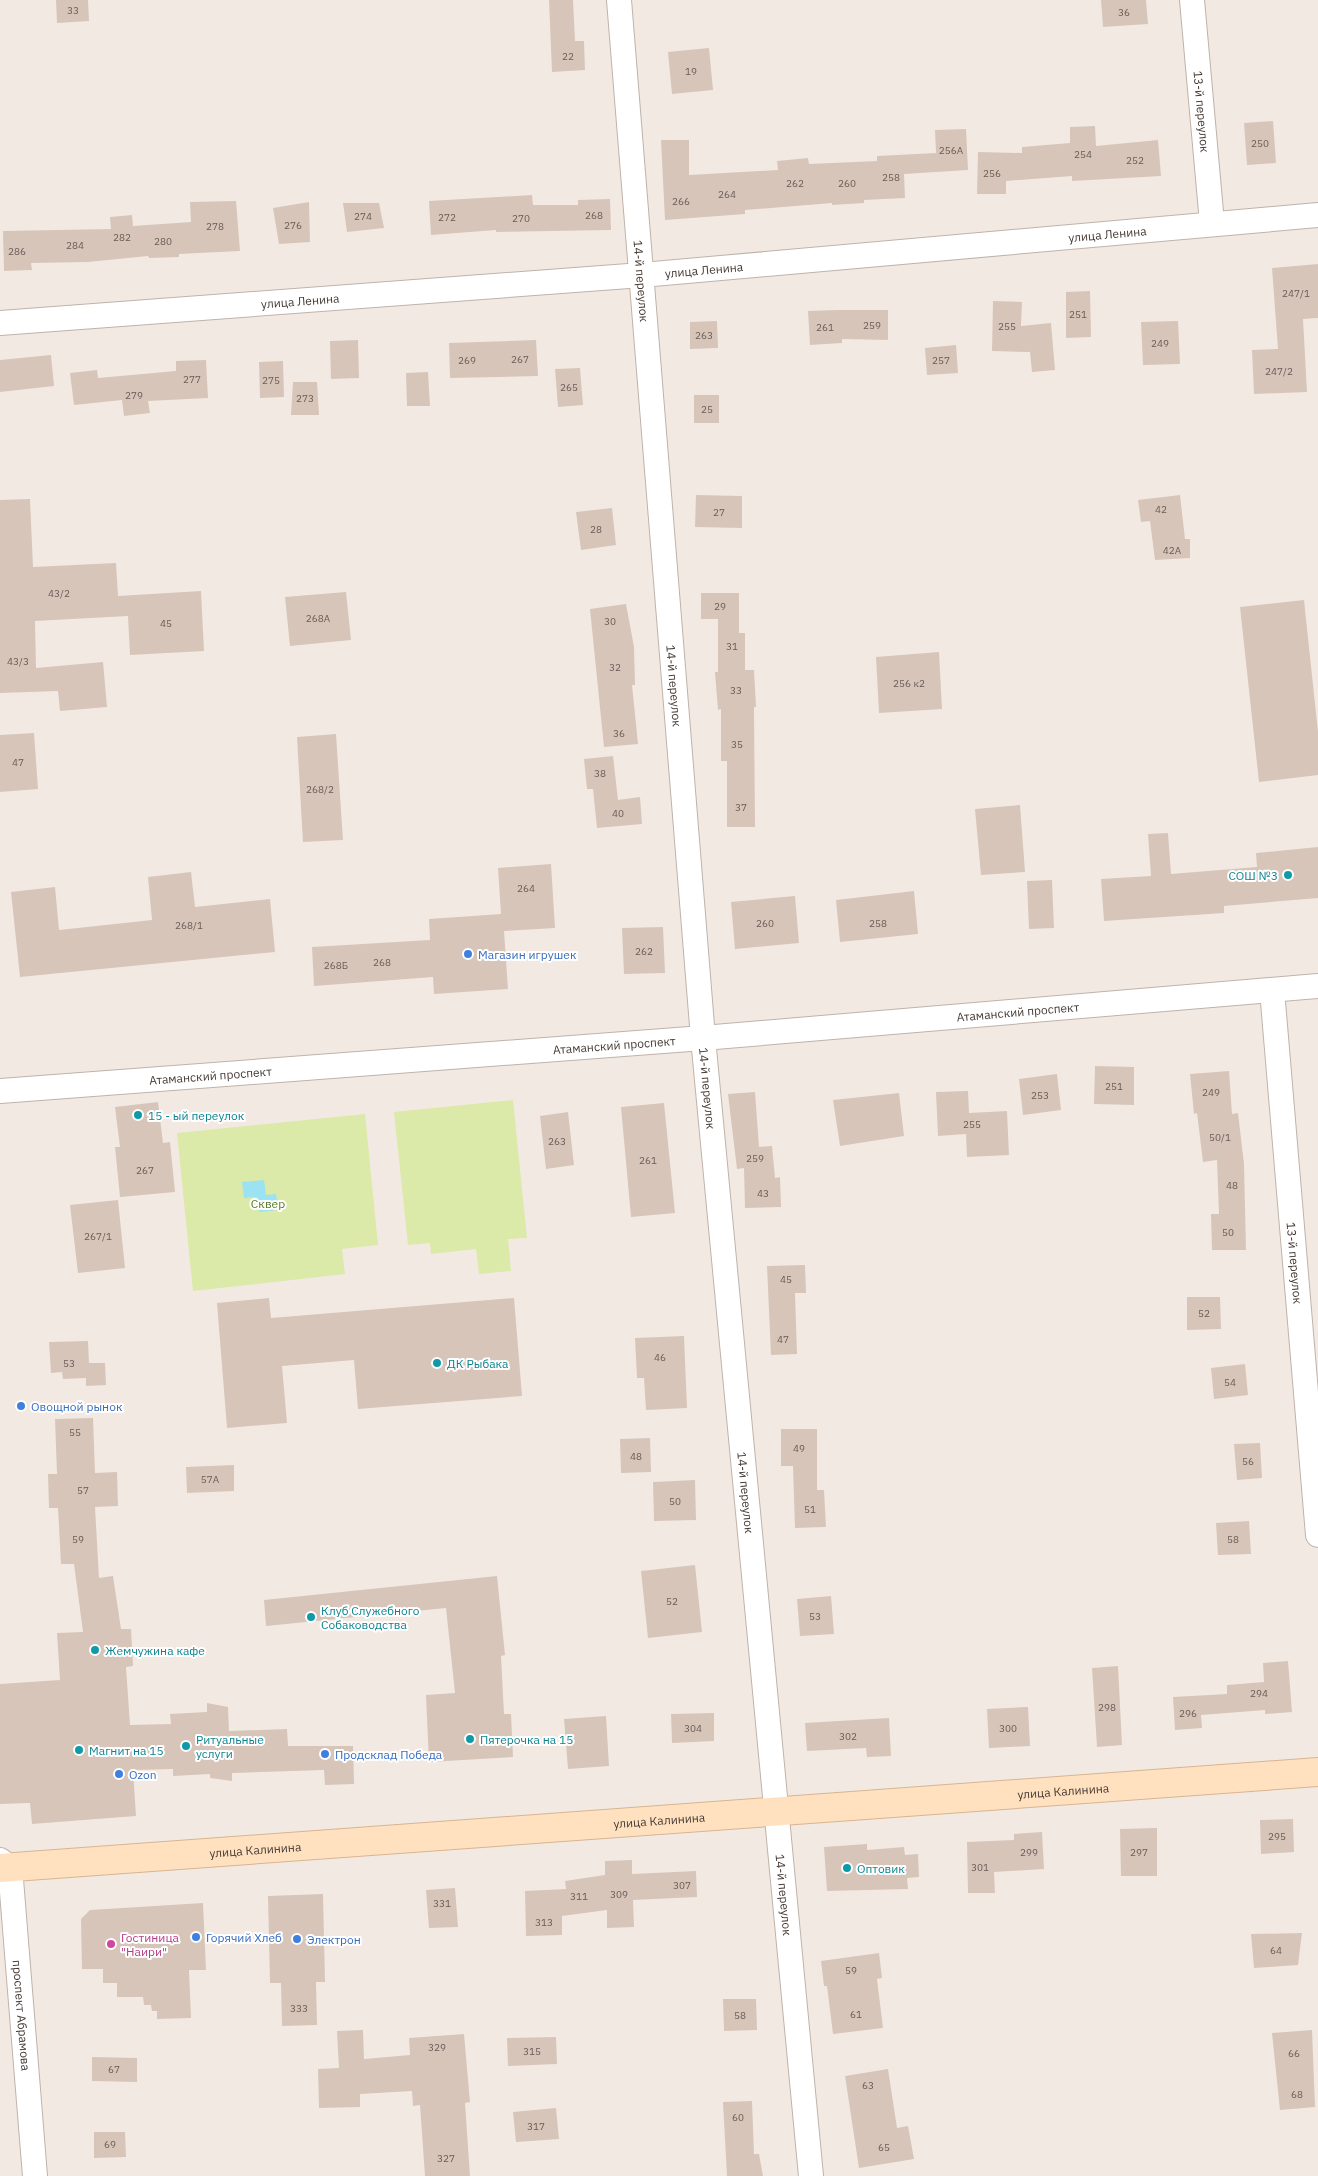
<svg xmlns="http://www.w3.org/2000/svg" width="1318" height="2176" viewBox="0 0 1318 2176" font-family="'IBM Plex Sans',sans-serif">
  <rect width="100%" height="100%" fill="#f2eae2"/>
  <!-- green -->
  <path fill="#dbe9a9" d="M 513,1100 L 527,1238 L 508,1239 L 511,1271 L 479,1274 L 476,1249 L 431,1254 L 430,1243 L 408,1245 L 394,1112 Z
    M 365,1114 L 378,1245 L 342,1249 L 345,1274 L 193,1291 L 177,1133 Z"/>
  <!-- water -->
  <path fill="#9be3f2" d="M 264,1180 L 266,1195 L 276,1194 L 278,1210 L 259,1212 L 257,1197 L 244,1198 L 242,1182 Z"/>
  <!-- building -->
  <path fill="#d7c5ba" d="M 56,0 L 88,0 L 89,21 L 57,23 Z
    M 549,0 L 573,0 L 575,41 L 584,41 L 585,70 L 552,72 Z
    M 1101,0 L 1146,0 L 1148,24 L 1103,27 Z
    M 709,48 L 713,90 L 672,94 L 668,52 Z
    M 1273,121 L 1276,163 L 1247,165 L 1244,123 Z
    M 1095,126 L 1096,146 L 1158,140 L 1161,176 L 1072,181 L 1072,176 L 1006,181 L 1006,194 L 977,194 L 978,152 L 1022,153 L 1022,147 L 1070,143 L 1070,127 Z
    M 966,129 L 968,170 L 904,174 L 905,198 L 864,200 L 864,203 L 832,205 L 832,203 L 745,210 L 745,214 L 665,220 L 661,140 L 689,140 L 689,175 L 778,170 L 777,161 L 808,158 L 809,164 L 877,161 L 877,156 L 936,153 L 935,130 Z
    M 532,195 L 533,205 L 578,205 L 578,200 L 610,199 L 611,230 L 496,232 L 496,230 L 431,235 L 429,201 Z
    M 236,201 L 240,251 L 179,254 L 179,257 L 149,258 L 148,256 L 88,262 L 31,263 L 32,270 L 4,271 L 3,231 L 111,229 L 110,217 L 132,215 L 133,226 L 191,222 L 190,202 Z
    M 309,202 L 310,242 L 279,244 L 273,208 Z
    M 343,203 L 379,203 L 384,228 L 347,232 Z
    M 1318,264 L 1318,318 L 1303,319 L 1307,392 L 1254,394 L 1252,350 L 1278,349 L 1272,268 Z
    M 1090,291 L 1091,337 L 1066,338 L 1066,292 Z
    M 993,301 L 1022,302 L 1021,326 L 1051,323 L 1055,370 L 1032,372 L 1030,352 L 992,351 Z
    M 837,310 L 888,310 L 888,340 L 842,339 L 842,343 L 810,345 L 808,311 Z
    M 717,321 L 718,348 L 690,349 L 690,322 Z
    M 1178,321 L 1180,364 L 1143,365 L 1141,322 Z
    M 358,340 L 359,378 L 331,379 L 330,341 Z
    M 536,340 L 538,376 L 450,378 L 449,343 Z
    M 956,345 L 958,373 L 927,375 L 925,348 Z
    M 51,355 L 54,386 L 0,392 L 0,360 Z
    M 206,360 L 208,398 L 148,401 L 150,413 L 124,416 L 122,400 L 74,405 L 70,373 L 97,370 L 98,378 L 176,371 L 176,361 Z
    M 283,361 L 284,397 L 260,398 L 259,362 Z
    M 580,368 L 583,405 L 558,407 L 555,369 Z
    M 428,372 L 430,406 L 407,406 L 406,373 Z
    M 293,382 L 317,382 L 319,415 L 291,415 Z
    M 694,395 L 719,395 L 719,423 L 694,423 Z
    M 696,495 L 742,496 L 742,528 L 695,527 Z
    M 1180,495 L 1185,539 L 1190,539 L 1190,558 L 1155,560 L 1150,521 L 1141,522 L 1138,500 Z
    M 30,499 L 33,567 L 116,563 L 118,596 L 201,591 L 204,651 L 130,655 L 128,616 L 35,621 L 36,668 L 103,662 L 107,707 L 60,711 L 58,691 L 0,693 L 0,500 Z
    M 612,508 L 616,545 L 581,550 L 576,512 Z
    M 346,592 L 351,640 L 290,646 L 285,597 Z
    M 701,593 L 739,593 L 739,633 L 745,633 L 745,670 L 754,670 L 756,707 L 754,707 L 755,827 L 727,827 L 727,761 L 721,761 L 721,709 L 718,710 L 715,672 L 718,672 L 718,619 L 701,619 Z
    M 1304,600 L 1318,732 L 1318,775 L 1259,782 L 1240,607 Z
    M 626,604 L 634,647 L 635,685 L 632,685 L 638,744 L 604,747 L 590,609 Z
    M 939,652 L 942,709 L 879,713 L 876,657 Z
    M 34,733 L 38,789 L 0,792 L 0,735 Z
    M 336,734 L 343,840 L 303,842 L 297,737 Z
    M 613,756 L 618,800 L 640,797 L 642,824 L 597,828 L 593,789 L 587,789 L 584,759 Z
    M 1020,805 L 1025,872 L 981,875 L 975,809 Z
    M 1168,833 L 1171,874 L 1257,867 L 1256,853 L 1318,847 L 1318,898 L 1224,906 L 1224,913 L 1104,921 L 1101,879 L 1151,876 L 1148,834 Z
    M 551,864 L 555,928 L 504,931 L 508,989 L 434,994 L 433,977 L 314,986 L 312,947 L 430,940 L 429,919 L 501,914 L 498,868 Z
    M 191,872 L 195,907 L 270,899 L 275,952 L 20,977 L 11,892 L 55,887 L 59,930 L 152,920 L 148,877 Z
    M 1052,880 L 1054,928 L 1029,929 L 1027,881 Z
    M 914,891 L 918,934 L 840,942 L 836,900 Z
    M 795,896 L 799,943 L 735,949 L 731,902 Z
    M 663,927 L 665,973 L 624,974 L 622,928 Z
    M 1095,1066 L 1134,1067 L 1134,1105 L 1094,1104 Z
    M 1229,1071 L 1232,1114 L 1238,1113 L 1244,1164 L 1246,1250 L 1212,1250 L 1211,1214 L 1219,1214 L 1217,1160 L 1203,1162 L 1197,1113 L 1194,1114 L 1190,1074 Z
    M 1057,1074 L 1061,1110 L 1023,1115 L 1019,1079 Z
    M 968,1091 L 969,1113 L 1007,1111 L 1009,1155 L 967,1157 L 966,1134 L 938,1136 L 936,1092 Z
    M 755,1092 L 759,1147 L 772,1146 L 775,1178 L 780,1177 L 781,1207 L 745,1208 L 744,1168 L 737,1169 L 728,1094 Z
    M 899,1093 L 904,1136 L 840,1146 L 833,1100 Z
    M 158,1102 L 163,1143 L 170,1142 L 175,1192 L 120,1197 L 115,1147 L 120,1147 L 115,1107 Z
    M 664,1103 L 675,1213 L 631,1217 L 621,1107 Z
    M 568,1112 L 574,1165 L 546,1169 L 540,1116 Z
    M 118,1200 L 125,1268 L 78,1273 L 70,1205 Z
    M 805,1265 L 806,1293 L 795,1293 L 797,1354 L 771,1355 L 767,1266 Z
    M 1187,1297 L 1220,1297 L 1221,1329 L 1187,1330 Z
    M 269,1298 L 271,1318 L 514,1298 L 522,1396 L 358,1409 L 354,1360 L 282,1366 L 287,1423 L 227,1428 L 217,1303 Z
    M 684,1336 L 687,1408 L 646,1410 L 644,1378 L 637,1378 L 635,1338 Z
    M 88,1341 L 89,1363 L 105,1363 L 106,1385 L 86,1386 L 86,1378 L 63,1379 L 62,1372 L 51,1373 L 49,1342 Z
    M 1245,1364 L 1248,1395 L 1214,1399 L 1211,1368 Z
    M 93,1418 L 95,1473 L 117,1472 L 118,1506 L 95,1507 L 99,1578 L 113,1576 L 121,1629 L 131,1629 L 133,1666 L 126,1667 L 130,1725 L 171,1724 L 170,1714 L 207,1712 L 207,1703 L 228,1707 L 229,1731 L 287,1729 L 288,1746 L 353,1746 L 354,1784 L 325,1785 L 324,1770 L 232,1773 L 232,1781 L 210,1778 L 210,1774 L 173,1776 L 173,1769 L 133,1770 L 136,1816 L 32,1824 L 30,1803 L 0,1804 L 0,1684 L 60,1680 L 57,1633 L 83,1632 L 74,1564 L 61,1564 L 58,1508 L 49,1508 L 48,1474 L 57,1474 L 55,1419 Z
    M 781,1429 L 817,1429 L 817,1490 L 824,1490 L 826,1527 L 795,1528 L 793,1466 L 781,1466 Z
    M 650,1438 L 651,1472 L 621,1473 L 620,1439 Z
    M 1260,1443 L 1262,1478 L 1237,1480 L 1234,1444 Z
    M 234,1465 L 234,1491 L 187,1493 L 186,1467 Z
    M 695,1480 L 696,1520 L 654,1521 L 653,1482 Z
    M 1249,1521 L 1251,1554 L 1218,1555 L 1216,1523 Z
    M 695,1565 L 702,1632 L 648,1638 L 641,1571 Z
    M 497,1576 L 505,1655 L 501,1656 L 504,1714 L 511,1714 L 513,1757 L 429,1762 L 426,1695 L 455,1693 L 446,1608 L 266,1626 L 264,1600 Z
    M 831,1596 L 834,1634 L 800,1636 L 797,1599 Z
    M 1288,1661 L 1292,1712 L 1265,1714 L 1265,1710 L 1201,1715 L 1202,1728 L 1175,1730 L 1173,1697 L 1227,1694 L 1227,1685 L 1264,1682 L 1263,1663 Z
    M 1118,1666 L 1122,1745 L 1097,1747 L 1092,1668 Z
    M 1028,1707 L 1030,1746 L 989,1748 L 987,1709 Z
    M 714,1713 L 714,1741 L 672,1743 L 671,1714 Z
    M 606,1716 L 609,1766 L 568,1769 L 564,1719 Z
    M 889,1718 L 891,1756 L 867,1757 L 866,1748 L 807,1751 L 805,1723 Z
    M 1293,1819 L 1294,1852 L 1261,1854 L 1260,1820 Z
    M 1157,1828 L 1157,1876 L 1121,1876 L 1120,1829 Z
    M 1042,1832 L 1044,1869 L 994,1872 L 995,1893 L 968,1893 L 967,1842 L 1014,1840 L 1014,1834 Z
    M 867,1844 L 867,1850 L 904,1847 L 905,1855 L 918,1854 L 919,1877 L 907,1878 L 908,1889 L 827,1891 L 824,1847 Z
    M 632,1860 L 632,1874 L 696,1871 L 697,1897 L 633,1900 L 634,1927 L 607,1928 L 607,1910 L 562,1916 L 562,1935 L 526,1936 L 525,1891 L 566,1889 L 565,1881 L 605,1875 L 605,1861 Z
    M 455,1888 L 458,1927 L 429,1928 L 426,1890 Z
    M 323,1894 L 325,1982 L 316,1982 L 317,2025 L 282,2026 L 281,1983 L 270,1983 L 268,1896 Z
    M 203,1903 L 206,1970 L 189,1970 L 191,2018 L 157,2019 L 157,2011 L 152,2011 L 151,2005 L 144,2005 L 143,1997 L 117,1997 L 117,1983 L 103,1983 L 103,1969 L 82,1969 L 81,1919 L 90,1910 Z
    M 1302,1933 L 1298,1965 L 1254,1968 L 1251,1934 Z
    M 879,1953 L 882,1978 L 877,1979 L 883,2028 L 833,2034 L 827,1986 L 824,1986 L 821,1961 Z
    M 723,1999 L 756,1999 L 757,2030 L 724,2031 Z
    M 363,2030 L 364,2059 L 410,2055 L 409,2038 L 464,2034 L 470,2102 L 465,2103 L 470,2176 L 425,2176 L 420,2105 L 413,2106 L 412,2091 L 360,2094 L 360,2107 L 319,2108 L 318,2069 L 339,2068 L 337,2031 Z
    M 1312,2030 L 1315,2107 L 1280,2110 L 1272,2033 Z
    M 556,2037 L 557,2064 L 508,2066 L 507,2038 Z
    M 92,2057 L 137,2058 L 137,2082 L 92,2081 Z
    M 888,2069 L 897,2128 L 908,2126 L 914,2159 L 859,2168 L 845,2076 Z
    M 752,2101 L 754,2154 L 759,2154 L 763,2176 L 727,2176 L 723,2102 Z
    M 556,2108 L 559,2139 L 516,2142 L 513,2112 Z
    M 94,2132 L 125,2132 L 126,2157 L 94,2158 Z"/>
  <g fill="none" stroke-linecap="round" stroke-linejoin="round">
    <defs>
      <g id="street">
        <path id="s1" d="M 619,0 L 703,1038 L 811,2176"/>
        <path id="s2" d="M 1192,0 L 1212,223"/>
        <path id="s3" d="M 0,323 L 642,275 L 1318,215"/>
        <path id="s4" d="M 1272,990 L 1318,1535"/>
        <path id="s5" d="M 0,1091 L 703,1038 L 1318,986"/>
        <path id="s6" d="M 0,1860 L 10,1867 L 35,2176"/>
      </g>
      <g id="secondary">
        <path id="s7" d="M 0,1868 L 1318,1772"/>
      </g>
    </defs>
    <!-- street casing -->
    <use href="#street" stroke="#c0b2a8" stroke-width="26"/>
    <!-- secondary casing -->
    <use href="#secondary" stroke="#d8b492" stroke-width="30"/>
    <!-- street -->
    <use href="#street" stroke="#fff" stroke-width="24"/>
    <!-- secondary -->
    <use href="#secondary" stroke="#ffe1bf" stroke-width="28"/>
  </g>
  <!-- markers -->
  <g fill="#0f9aa8" stroke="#fff" stroke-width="2">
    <circle cx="1288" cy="875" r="5"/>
    <circle cx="138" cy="1115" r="5"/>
    <circle cx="437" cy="1363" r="5"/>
    <circle cx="311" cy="1617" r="5"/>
    <circle cx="95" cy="1650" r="5"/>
    <circle cx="470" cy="1739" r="5"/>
    <circle cx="186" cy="1746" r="5"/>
    <circle cx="79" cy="1750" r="5"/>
    <circle cx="847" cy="1868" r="5"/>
  </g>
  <g fill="#3f7fe0" stroke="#fff" stroke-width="2">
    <circle cx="468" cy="954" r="5"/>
    <circle cx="21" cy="1406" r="5"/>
    <circle cx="325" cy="1754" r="5"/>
    <circle cx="119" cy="1774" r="5"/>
    <circle cx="196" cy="1937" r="5"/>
    <circle cx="297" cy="1939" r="5"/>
  </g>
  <circle fill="#d1479c" stroke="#fff" stroke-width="2" cx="111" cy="1944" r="5"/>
  <g text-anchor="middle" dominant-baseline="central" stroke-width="4" stroke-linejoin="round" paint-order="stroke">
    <!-- number labels -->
    <g font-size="10" fill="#695c55">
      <text x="73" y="10">33</text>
      <text x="1124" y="12">36</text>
      <text x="568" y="56">22</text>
      <text x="691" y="71">19</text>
      <text x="1260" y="143">250</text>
      <text x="951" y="150">256А</text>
      <text x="1083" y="154">254</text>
      <text x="1135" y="160">252</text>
      <text x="992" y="173">256</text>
      <text x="891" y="177">258</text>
      <text x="795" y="183">262</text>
      <text x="847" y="183">260</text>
      <text x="727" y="194">264</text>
      <text x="681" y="201">266</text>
      <text x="594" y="215">268</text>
      <text x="363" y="216">274</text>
      <text x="447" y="217">272</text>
      <text x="521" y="218">270</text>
      <text x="293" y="225">276</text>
      <text x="215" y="226">278</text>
      <text x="122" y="237">282</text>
      <text x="163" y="241">280</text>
      <text x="75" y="245">284</text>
      <text x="17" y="251">286</text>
      <text x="1296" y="293">247/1</text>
      <text x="1078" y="314">251</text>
      <text x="872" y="325">259</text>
      <text x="1007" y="326">255</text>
      <text x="825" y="327">261</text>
      <text x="704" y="335">263</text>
      <text x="1160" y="343">249</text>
      <text x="520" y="359">267</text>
      <text x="467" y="360">269</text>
      <text x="941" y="360">257</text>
      <text x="1279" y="371">247/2</text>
      <text x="192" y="379">277</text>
      <text x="271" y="380">275</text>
      <text x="569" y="387">265</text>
      <text x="134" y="395">279</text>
      <text x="305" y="398">273</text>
      <text x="707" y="409">25</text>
      <text x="1161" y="509">42</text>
      <text x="719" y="512">27</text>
      <text x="596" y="529">28</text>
      <text x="1172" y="550">42А</text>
      <text x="59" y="593">43/2</text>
      <text x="720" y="606">29</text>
      <text x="318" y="618">268А</text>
      <text x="610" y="621">30</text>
      <text x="166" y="623">45</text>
      <text x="732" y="646">31</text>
      <text x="18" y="661">43/3</text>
      <text x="615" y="667">32</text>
      <text x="909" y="683">256 к2</text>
      <text x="736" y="690">33</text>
      <text x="619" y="733">36</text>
      <text x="737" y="744">35</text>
      <text x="18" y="762">47</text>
      <text x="600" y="773">38</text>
      <text x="320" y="789">268/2</text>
      <text x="741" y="807">37</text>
      <text x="618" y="813">40</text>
      <text x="526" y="888">264</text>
      <text x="765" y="923">260</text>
      <text x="878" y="923">258</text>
      <text x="189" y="925">268/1</text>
      <text x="644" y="951">262</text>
      <text x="382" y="962">268</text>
      <text x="336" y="965">268Б</text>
      <text x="1114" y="1086">251</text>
      <text x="1211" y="1092">249</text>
      <text x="1040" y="1095">253</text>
      <text x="972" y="1124">255</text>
      <text x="1220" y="1137">50/1</text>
      <text x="557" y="1141">263</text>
      <text x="755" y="1158">259</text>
      <text x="648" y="1160">261</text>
      <text x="145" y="1170">267</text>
      <text x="1232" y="1185">48</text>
      <text x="763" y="1193">43</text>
      <text x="1228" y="1232">50</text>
      <text x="98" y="1236">267/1</text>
      <text x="786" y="1279">45</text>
      <text x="1204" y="1313">52</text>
      <text x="783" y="1339">47</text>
      <text x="660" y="1357">46</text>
      <text x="69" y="1363">53</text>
      <text x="1230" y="1382">54</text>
      <text x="75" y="1432">55</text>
      <text x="799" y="1448">49</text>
      <text x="636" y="1456">48</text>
      <text x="1248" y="1461">56</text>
      <text x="210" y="1479">57А</text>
      <text x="83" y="1490">57</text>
      <text x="675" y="1501">50</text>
      <text x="810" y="1509">51</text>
      <text x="78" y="1539">59</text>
      <text x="1233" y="1539">58</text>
      <text x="672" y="1601">52</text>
      <text x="815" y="1616">53</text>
      <text x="1259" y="1693">294</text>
      <text x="1107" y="1707">298</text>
      <text x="1188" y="1713">296</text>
      <text x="693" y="1728">304</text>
      <text x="1008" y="1728">300</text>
      <text x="848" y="1736">302</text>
      <text x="1277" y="1836">295</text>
      <text x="1029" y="1852">299</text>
      <text x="1139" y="1852">297</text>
      <text x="980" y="1867">301</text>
      <text x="682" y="1885">307</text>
      <text x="619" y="1894">309</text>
      <text x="579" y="1896">311</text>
      <text x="442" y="1903">331</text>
      <text x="544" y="1922">313</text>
      <text x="1276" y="1950">64</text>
      <text x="851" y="1970">59</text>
      <text x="299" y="2008">333</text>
      <text x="856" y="2014">61</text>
      <text x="740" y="2015">58</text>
      <text x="437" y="2047">329</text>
      <text x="532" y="2051">315</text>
      <text x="1294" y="2053">66</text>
      <text x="114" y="2069">67</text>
      <text x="868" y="2085">63</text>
      <text x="1297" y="2094">68</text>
      <text x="738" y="2117">60</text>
      <text x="536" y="2126">317</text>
      <text x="110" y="2144">69</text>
      <text x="884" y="2147">65</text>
      <text x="446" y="2158">327</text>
    </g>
    <!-- street labels -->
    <g font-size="12" fill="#443933" stroke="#fff">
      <text stroke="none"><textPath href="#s2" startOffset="112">13-й переулок</textPath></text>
      <text stroke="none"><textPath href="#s3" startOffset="1111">улица Ленина</textPath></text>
      <text stroke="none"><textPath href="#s3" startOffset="706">улица Ленина</textPath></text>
      <text stroke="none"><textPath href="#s1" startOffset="282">14-й переулок</textPath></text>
      <text stroke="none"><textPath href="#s3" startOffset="301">улица Ленина</textPath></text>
      <text stroke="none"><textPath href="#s1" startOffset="688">14-й переулок</textPath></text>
      <text stroke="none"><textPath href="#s5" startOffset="1021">Атаманский проспект</textPath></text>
      <text stroke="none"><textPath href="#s5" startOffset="616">Атаманский проспект</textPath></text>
      <text stroke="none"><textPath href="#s5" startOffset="211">Атаманский проспект</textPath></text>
      <text stroke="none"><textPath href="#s1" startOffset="1092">14-й переулок</textPath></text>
      <text stroke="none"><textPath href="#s4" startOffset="274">13-й переулок</textPath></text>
      <text stroke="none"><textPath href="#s1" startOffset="1498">14-й переулок</textPath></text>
      <text stroke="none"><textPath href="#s7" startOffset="1066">улица Калинина</textPath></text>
      <text stroke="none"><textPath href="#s7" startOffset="661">улица Калинина</textPath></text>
      <text stroke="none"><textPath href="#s7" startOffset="256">улица Калинина</textPath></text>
      <text stroke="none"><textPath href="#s1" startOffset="1902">14-й переулок</textPath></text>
      <text stroke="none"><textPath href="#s6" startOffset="161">проспект Абрамова</textPath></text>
    </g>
    <!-- culture labels -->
    <g font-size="12" fill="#0d838f" stroke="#fff" text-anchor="start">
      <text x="1278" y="875" text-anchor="end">СОШ №3</text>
      <text x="148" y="1115">15 - ый переулок</text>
      <text x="447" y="1363">ДК Рыбака</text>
      <text x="321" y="1610">Клуб Служебного<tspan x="321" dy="14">Собаководства</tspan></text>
      <text x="105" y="1650">Жемчужина кафе</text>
      <text x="196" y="1739">Ритуальные<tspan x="196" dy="14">услуги</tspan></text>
      <text x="480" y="1739">Пятерочка на 15</text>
      <text x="89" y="1750">Магнит на 15</text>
      <text x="857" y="1868">Оптовик</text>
    </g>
    <!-- shop labels -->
    <g font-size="12" fill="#366cbe" stroke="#fff" text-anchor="start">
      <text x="478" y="954">Магазин игрушек</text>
      <text x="31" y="1406">Овощной рынок</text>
      <text x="335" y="1754">Продсклад Победа</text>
      <text x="129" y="1774">Ozon</text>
      <text x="206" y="1937">Горячий Хлеб</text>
      <text x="307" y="1939">Электрон</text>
    </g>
    <!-- park labels -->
    <g font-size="12" fill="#577724" stroke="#fff">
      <text x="268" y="1203">Сквер</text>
    </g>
    <!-- hotel labels -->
    <g font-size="12" fill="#b23c85" stroke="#fff" text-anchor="start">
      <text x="121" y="1937">Гостиница<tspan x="121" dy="14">"Наири"</tspan></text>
    </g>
  </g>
</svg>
